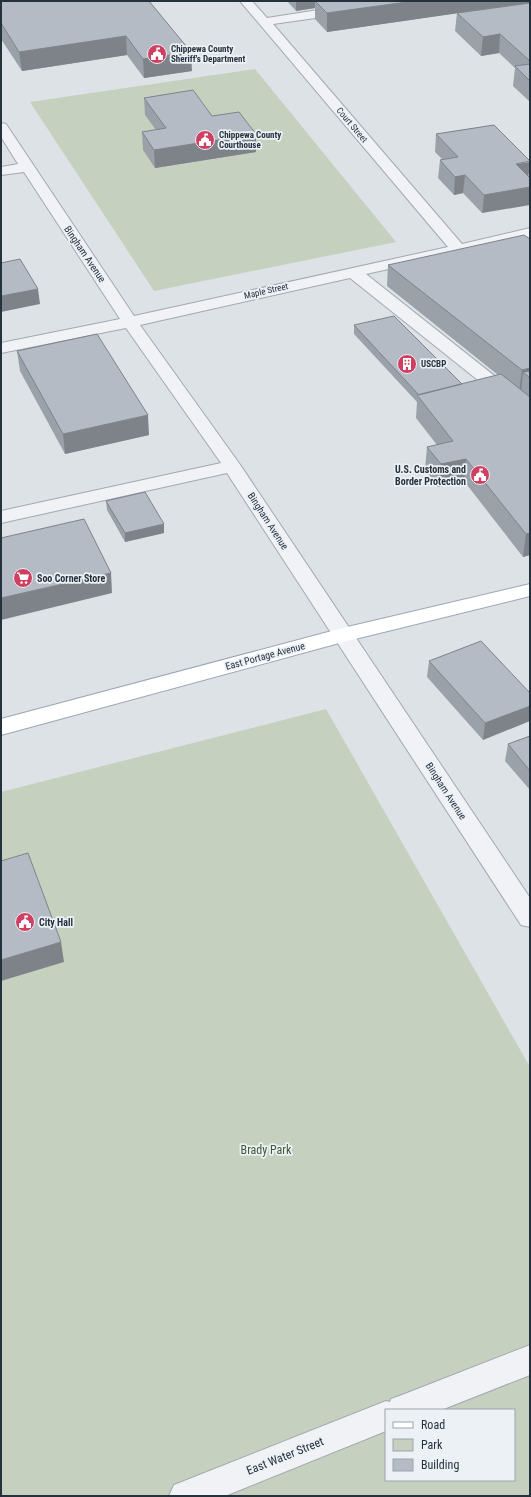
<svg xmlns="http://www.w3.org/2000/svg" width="531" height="1497" viewBox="0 0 531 1497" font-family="'Roboto Condensed',sans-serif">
  <rect width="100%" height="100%" fill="#dde2e7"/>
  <!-- green -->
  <path fill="#c5d1be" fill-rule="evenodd" d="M 255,69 L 396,242 L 154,291 L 30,102 Z
    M 326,709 L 530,1067 L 530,1496 L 1,1496 L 1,792 ZM 386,1410 L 514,1410 L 514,1480 L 386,1480 Z"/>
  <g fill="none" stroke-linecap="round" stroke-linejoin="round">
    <defs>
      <path id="minor" d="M 240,1 L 252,1 L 267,18 L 344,6 L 348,7 L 350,10 L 348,13 L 344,14 L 273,24 L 462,244 L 530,228 L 530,238 L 366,274 L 530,404 L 530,418 L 524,417 L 350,278 L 140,325 L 241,466 L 530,898 L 530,927 L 521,925 L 227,473 L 1,523 L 1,511 L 221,463 L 126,328 L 1,353 L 1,343 L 120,319 L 24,172 L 1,175 L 1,167 L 18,164 L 1,137 L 1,123 L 6,124 L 134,316 L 448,247 Z
        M 530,1345 L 530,1375 L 441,1410 L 386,1410 L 386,1431 L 225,1496 L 169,1496 L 174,1485 L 386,1401 L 390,1402 L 391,1399 L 402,1395 Z"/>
      <path id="major" d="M 530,584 L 530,596 L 343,642 L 1,735 L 1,719 L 343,628 Z"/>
    </defs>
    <!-- minor casing -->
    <use href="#minor" stroke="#a2a9b1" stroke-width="2"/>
    <!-- major casing -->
    <use href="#major" stroke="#9ca7b3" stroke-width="2"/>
    <!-- minor -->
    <use href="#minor" fill="#f0f2f5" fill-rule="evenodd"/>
    <!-- major -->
    <use href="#major" fill="#fff" fill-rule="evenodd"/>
  </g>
  <!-- wall -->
  <path fill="#9ba1a9" d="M 1,1 L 149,1 L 192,71 L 144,78 L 127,55 L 22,71 L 1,39 Z
    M 287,1 L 530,1 L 530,102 L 513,86 L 515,68 L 499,53 L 481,56 L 455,31 L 457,13 L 327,32 L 315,19 L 315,8 L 296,11 Z
    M 144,98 L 212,116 L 256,134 L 256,152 L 155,168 L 143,150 L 142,132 L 156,130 L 145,115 Z
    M 494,125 L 482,213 L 463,193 L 454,195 L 438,178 L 440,160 L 442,159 L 435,152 L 436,134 Z
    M 530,239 L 530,555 L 523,557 L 464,481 L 438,487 L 425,469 L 427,447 L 437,445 L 416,418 L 417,402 L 354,334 L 354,325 L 462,384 L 498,375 L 387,286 L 388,265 Z
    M 17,351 L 149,435 L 65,454 L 20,371 Z
    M 106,501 L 164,533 L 125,542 L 107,510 Z
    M 429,661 L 530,693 L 483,740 L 427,677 Z
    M 530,736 L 530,790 L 505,761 L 508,744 Z"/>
  <!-- shaded-wall -->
  <path fill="#7e8389" d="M 296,1 L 315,1 L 315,8 L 296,11 Z
    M 414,1 L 530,1 L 530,3 L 327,32 L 327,13 Z
    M 500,34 L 499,53 L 481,56 L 483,37 Z
    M 126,36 L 127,55 L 22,71 L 19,52 Z
    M 191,52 L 192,71 L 144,78 L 143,59 Z
    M 256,134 L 256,152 L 155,168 L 154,150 Z
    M 530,162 L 530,164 L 528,180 L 516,164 Z
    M 465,175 L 463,193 L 454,195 L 455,177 Z
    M 530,187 L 530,205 L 482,213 L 484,195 Z
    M 38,289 L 40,304 L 1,312 L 1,296 Z
    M 530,368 L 530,378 L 523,372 L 521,391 L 519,392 L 522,370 Z
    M 148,415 L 149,435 L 65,454 L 63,434 Z
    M 466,459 L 464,481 L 438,487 L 441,464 Z
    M 164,524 L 164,533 L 125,542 L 125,533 Z
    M 530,533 L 530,555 L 523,557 L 526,534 Z
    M 111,573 L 112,593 L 1,620 L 1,598 Z
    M 530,706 L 530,721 L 483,740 L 485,723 Z
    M 61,942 L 64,962 L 1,981 L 1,960 Z"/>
  <!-- building -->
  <path fill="#b4bbc4" stroke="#7e8389" d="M 1,1 L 149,1 L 191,52 L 143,59 L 126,36 L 19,52 L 1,23 Z
    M 315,1 L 414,1 L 327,13 Z
    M 530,3 L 530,61 L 500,34 L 483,37 L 457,13 Z
    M 530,64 L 530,81 L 515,66 Z
    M 193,90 L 212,116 L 239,112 L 256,134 L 154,150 L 142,132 L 166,128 L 144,98 Z
    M 494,125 L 530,161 L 516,164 L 530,178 L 530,187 L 484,195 L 465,175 L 455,177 L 440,160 L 458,157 L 436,134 Z
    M 524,235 L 530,239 L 530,368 L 522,370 L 388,265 Z
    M 20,259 L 38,289 L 1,296 L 1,263 Z
    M 394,316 L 462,384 L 419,395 L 354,325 Z
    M 97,334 L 148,415 L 63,434 L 17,351 Z
    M 530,371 L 530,378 L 523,372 Z
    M 501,374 L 530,397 L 530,533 L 526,534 L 466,459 L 441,464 L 427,447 L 453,441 L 417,395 Z
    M 145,492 L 164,524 L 125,533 L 106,501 Z
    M 84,519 L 111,573 L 1,598 L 1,538 Z
    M 481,641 L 530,693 L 530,706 L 485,723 L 429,661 Z
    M 530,736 L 530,771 L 508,744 Z
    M 28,853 L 61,942 L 1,960 L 1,861 Z"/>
  <!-- icons -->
  <defs>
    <symbol id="civic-disc" viewBox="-11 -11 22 22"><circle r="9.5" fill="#cf3f62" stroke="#ecf1f5"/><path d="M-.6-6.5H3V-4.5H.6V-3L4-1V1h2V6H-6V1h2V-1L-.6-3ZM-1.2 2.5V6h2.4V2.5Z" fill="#fff"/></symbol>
    <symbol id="building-disc" viewBox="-11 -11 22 22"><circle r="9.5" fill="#cf3f62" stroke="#ecf1f5"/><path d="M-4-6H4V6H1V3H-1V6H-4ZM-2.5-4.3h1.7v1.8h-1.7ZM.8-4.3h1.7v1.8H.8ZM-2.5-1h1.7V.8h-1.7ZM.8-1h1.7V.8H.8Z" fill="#fff"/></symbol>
    <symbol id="supermarket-disc" viewBox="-11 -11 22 22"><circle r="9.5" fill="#cf3f62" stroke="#ecf1f5"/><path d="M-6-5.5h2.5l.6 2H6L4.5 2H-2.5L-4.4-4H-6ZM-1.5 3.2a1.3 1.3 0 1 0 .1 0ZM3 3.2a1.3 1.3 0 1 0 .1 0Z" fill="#fff"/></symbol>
  </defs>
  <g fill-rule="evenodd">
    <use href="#civic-disc" x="146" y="43" width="22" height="22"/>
    <use href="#civic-disc" x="194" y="129" width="22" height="22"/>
    <use href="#building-disc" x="396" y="353" width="22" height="22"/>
    <use href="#civic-disc" x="469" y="464" width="22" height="22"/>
    <use href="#supermarket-disc" x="12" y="567" width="22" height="22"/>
    <use href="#civic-disc" x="14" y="911" width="22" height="22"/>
  </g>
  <g text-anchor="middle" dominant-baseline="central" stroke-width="3.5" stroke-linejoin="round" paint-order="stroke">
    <!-- far-poi labels -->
    <g font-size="9" font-weight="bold" fill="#26313e" stroke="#ecf1f5" text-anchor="start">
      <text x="171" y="49">Chippewa County<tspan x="171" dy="10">Sheriff's Department</tspan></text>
      <text x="219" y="135">Chippewa County<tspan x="219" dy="10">Courthouse</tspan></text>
      <text x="421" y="364">USCBP</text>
    </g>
    <!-- far-street labels -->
    <g font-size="9" fill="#26313e" stroke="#ecf1f5">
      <text transform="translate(352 125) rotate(50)">Court Street</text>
      <text transform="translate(266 291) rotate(-13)">Maple Street</text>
    </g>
    <!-- street labels -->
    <g font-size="10" fill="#26313e" stroke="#ecf1f5">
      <text transform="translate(85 254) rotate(56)">Bingham Avenue</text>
      <text transform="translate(268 521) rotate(57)">Bingham Avenue</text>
      <text transform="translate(265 656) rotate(-15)">East Portage Avenue</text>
      <text transform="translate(446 791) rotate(57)">Bingham Avenue</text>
    </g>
    <!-- poi labels -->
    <g font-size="10" font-weight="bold" fill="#26313e" stroke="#ecf1f5" text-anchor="start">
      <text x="466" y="469" text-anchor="end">U.S. Customs and<tspan x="466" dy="12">Border Protection</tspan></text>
      <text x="37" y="578">Soo Corner Store</text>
      <text x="39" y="922">City Hall</text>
    </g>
    <!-- near-park labels -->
    <g font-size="12" fill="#3e5934" stroke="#ecf1f5">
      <text x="266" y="1150">Brady Park</text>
    </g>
    <!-- near-street labels -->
    <g font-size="12" fill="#26313e" stroke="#ecf1f5">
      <text transform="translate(285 1456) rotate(-22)">East Water Street</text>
    </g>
  </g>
  <!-- border -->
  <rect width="531" height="1497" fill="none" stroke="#26313e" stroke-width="4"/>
  <!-- legend -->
  <rect x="385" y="1409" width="130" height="72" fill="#ecf1f5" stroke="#9da4ac"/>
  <rect x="393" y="1422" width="20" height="6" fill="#ffffff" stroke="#9da4ac"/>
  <text x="421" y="1429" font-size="12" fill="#26313e">Road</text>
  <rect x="393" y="1439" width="20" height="12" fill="#c5d1be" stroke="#9da4ac"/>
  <text x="421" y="1449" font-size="12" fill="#26313e">Park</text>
  <rect x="393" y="1459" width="20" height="12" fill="#b4bbc4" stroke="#9da4ac"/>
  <text x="421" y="1469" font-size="12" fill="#26313e">Building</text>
</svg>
